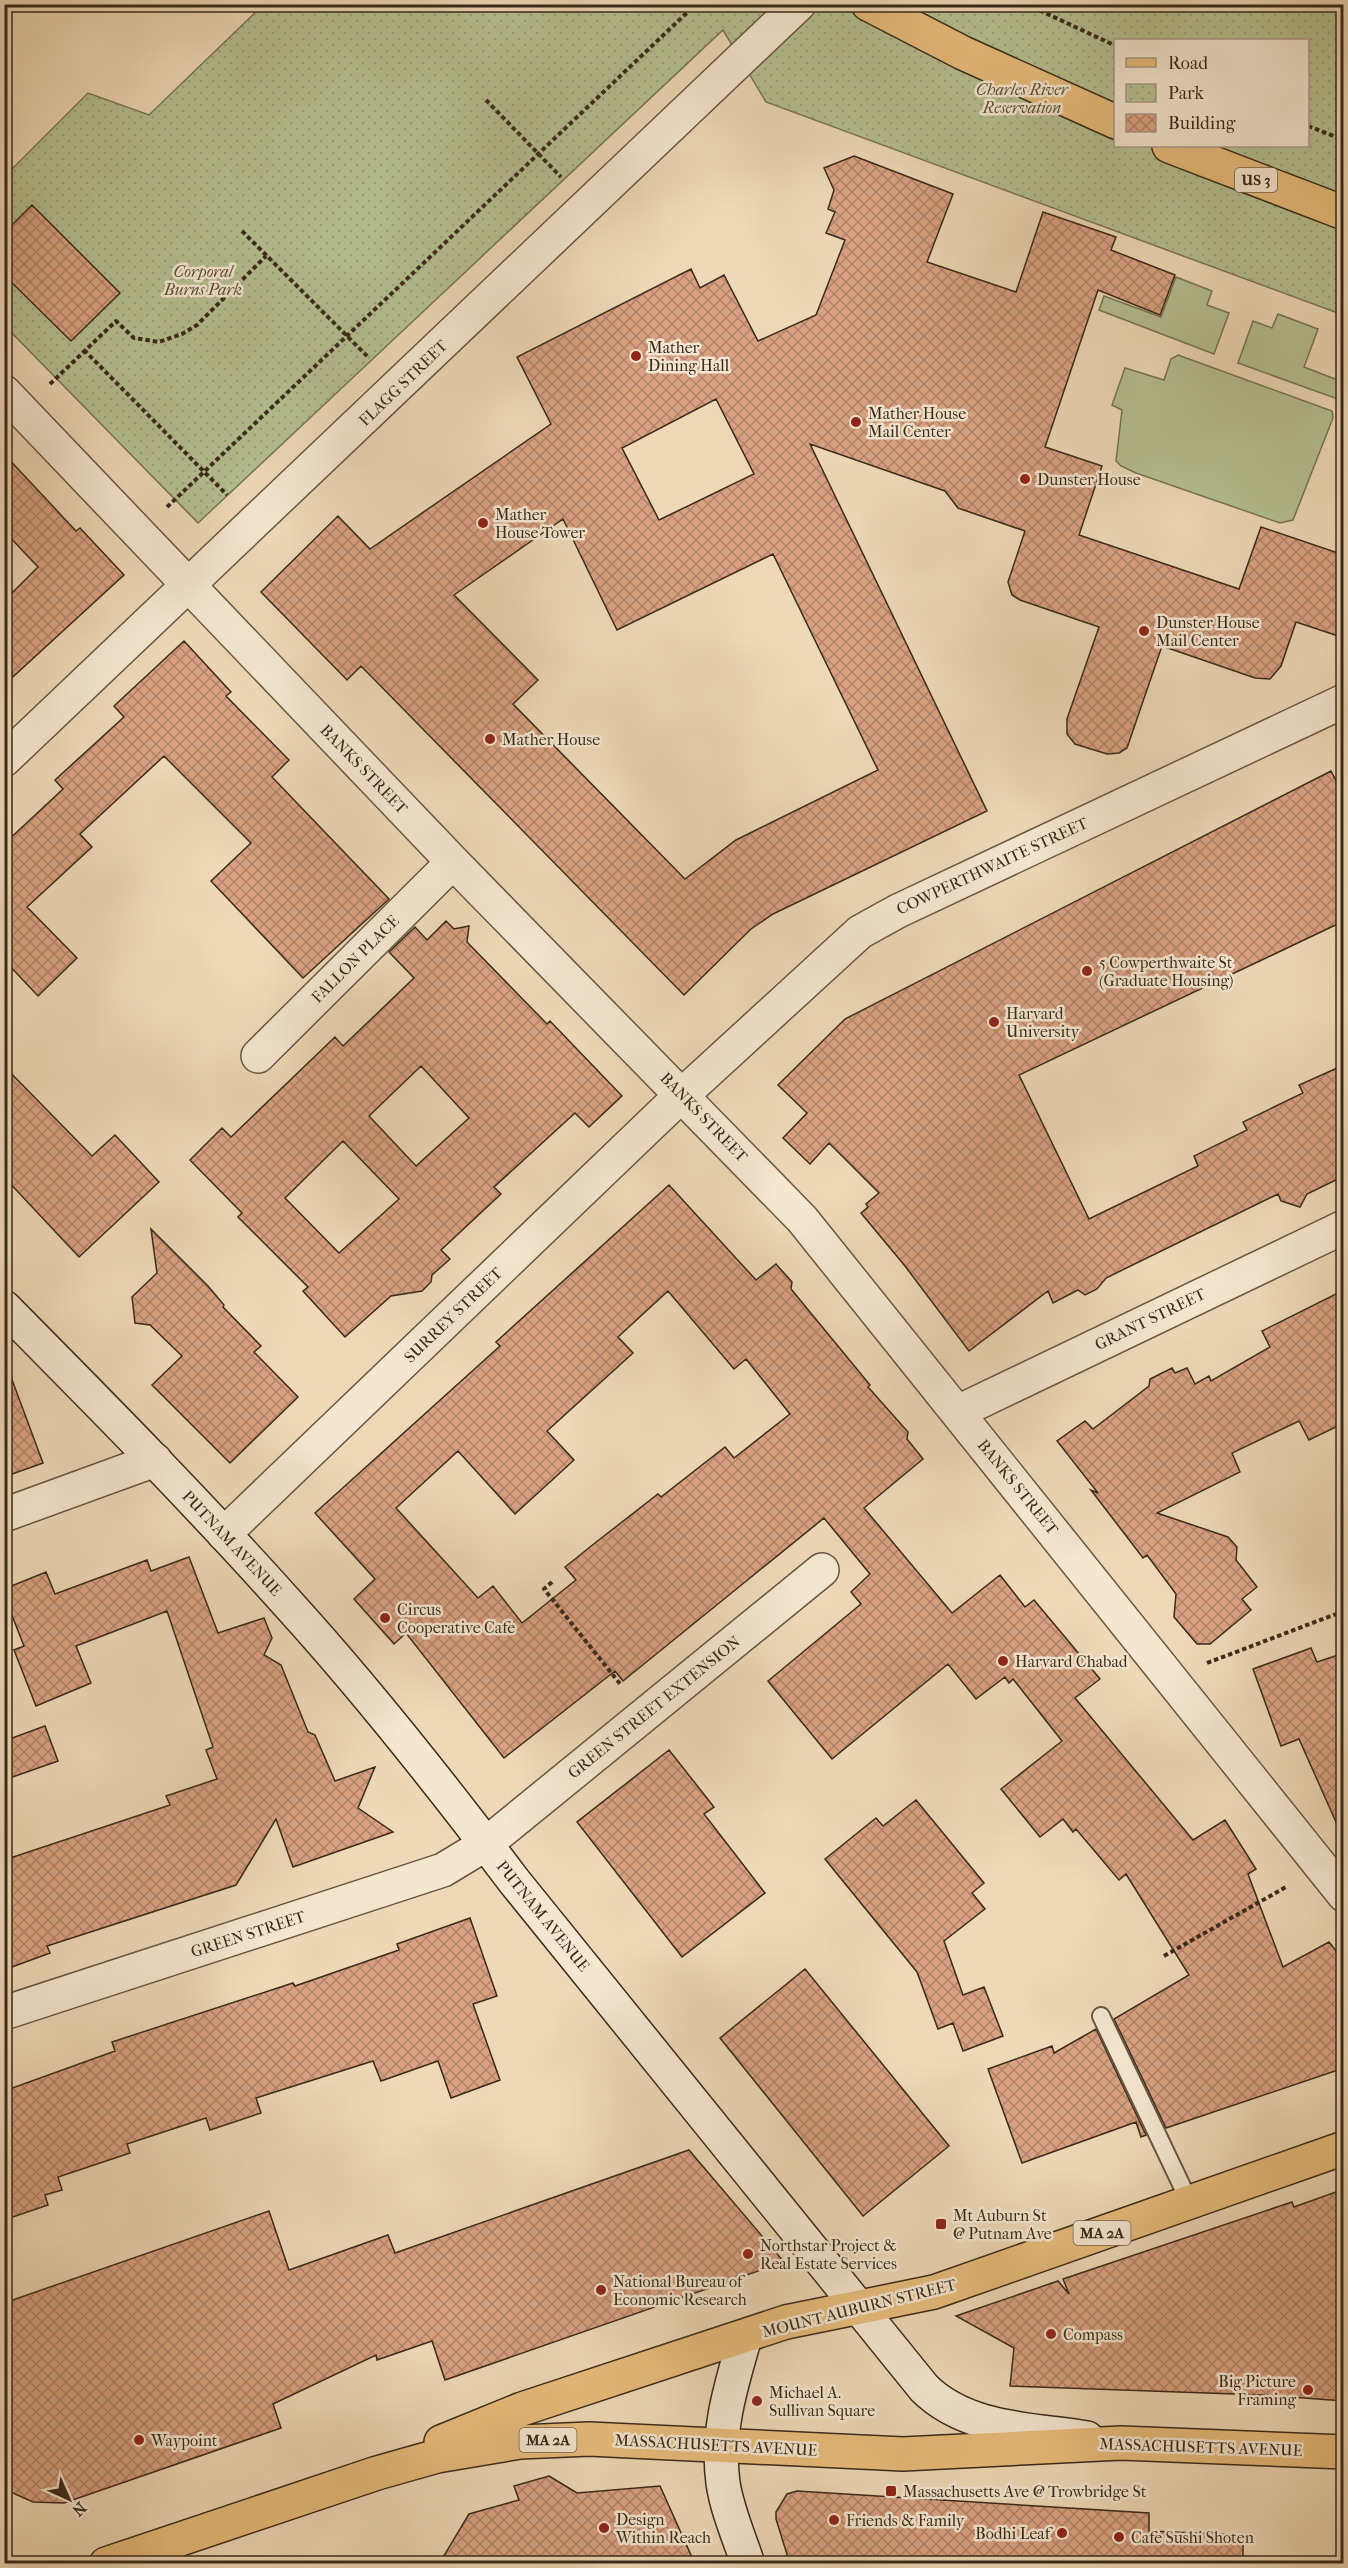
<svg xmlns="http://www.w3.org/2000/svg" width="1348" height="2568" viewBox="0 0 1348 2568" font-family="'IM FELL French Canon',serif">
  <defs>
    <pattern id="park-dots" width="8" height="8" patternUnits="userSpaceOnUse" patternTransform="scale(1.5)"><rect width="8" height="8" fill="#b5bf91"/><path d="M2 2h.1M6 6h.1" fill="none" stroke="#9ca47c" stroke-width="1.8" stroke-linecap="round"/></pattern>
    <pattern id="building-cross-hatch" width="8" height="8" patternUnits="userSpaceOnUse" patternTransform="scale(1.5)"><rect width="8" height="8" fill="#d9a181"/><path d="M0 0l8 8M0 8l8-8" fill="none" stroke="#b18369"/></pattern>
  </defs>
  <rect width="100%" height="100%" fill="#eed8b6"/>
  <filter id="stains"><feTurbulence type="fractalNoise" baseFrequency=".00333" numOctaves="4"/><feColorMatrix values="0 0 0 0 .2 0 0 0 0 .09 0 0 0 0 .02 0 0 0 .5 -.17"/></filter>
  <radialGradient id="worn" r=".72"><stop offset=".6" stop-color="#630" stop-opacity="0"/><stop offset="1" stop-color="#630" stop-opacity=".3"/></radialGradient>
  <!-- green -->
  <path fill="#b5bf91" stroke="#777456" stroke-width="1.5" d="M 1176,277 L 1212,291 L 1207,305 L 1229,313 L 1214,354 L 1099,310 L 1104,296 L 1161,317 Z
    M 1278,314 L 1318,329 L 1304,367 L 1343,382 L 1343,401 L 1238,363 L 1253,321 L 1272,328 Z
    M 1178,355 L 1332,411 L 1333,418 L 1293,520 L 1280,523 L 1136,473 L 1121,466 L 1116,461 L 1122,410 L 1112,405 L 1125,368 L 1164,380 L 1171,359 Z"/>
  <!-- park -->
  <path fill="url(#park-dots)" stroke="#777456" stroke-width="1.5" fill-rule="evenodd" d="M 263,5 L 1343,5 L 1343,315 L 766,102 L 723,30 L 198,523 L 5,326 L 5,176 L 88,93 L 149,115 ZM 1116,40 L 1308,40 L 1308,146 L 1116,146 Z"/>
  <!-- building -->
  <path fill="url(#building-cross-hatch)" stroke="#392a1a" stroke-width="1.5" fill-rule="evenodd" d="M 854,156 L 953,194 L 927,262 L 1016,292 L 1043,212 L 1116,237 L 1111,250 L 1175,275 L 1160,315 L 1098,290 L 1045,447 L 1102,466 L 1079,535 L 1239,589 L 1261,527 L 1344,555 L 1344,638 L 1296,622 L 1281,666 L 1270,679 L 1255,678 L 1162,646 L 1127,748 L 1119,753 L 1107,754 L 1075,744 L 1067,734 L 1067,719 L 1099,627 L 1020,600 L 1012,595 L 1008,582 L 1025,531 L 958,508 L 945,491 L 810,444 L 987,811 L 773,914 L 751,929 L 684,995 L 361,666 L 347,680 L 261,592 L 338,516 L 370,549 L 551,424 L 517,357 L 691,269 L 700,288 L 724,275 L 758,341 L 816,315 L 845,240 L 826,233 L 835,212 L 828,209 L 834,190 L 824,168 ZM 716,399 L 754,474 L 659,520 L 622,448 ZM 563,519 L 617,630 L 773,554 L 878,770 L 736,840 L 685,879 L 513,704 L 538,680 L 454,595 Z
    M 32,205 L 120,293 L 71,341 L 4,275 L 4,233 Z
    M 4,454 L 76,531 L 80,528 L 124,575 L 4,685 L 4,601 L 38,567 L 4,531 Z
    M 184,641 L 231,692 L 226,696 L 289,760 L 272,777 L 389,899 L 303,978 L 211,881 L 251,843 L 164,756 L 80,834 L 92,847 L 27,907 L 77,958 L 38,996 L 4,960 L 4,844 L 63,789 L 55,780 L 124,717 L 114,706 Z
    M 1331,771 L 1344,796 L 1344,921 L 1019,1075 L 1089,1219 L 1198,1166 L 1194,1156 L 1247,1130 L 1243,1122 L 1303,1093 L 1299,1085 L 1344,1065 L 1344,1176 L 1307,1194 L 1300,1207 L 1281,1201 L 1278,1194 L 1106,1278 L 1097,1289 L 1085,1295 L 1078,1290 L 1053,1303 L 1048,1291 L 969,1351 L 905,1266 L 861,1213 L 868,1207 L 866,1204 L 879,1193 L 829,1143 L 810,1164 L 783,1138 L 807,1113 L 778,1085 L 845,1019 Z
    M 446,921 L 454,929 L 469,926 L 467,942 L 547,1024 L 550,1021 L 622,1096 L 589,1127 L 575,1113 L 494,1187 L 501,1194 L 441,1250 L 450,1259 L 432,1275 L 431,1282 L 422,1291 L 391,1296 L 345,1337 L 303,1291 L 308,1287 L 238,1217 L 242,1213 L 190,1160 L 222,1128 L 231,1137 L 335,1037 L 343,1046 L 414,978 L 389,952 L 415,927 L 427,940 ZM 421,1066 L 469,1118 L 416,1166 L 369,1116 ZM 343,1141 L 399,1199 L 339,1253 L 285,1198 Z
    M 4,1066 L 92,1156 L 115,1135 L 159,1182 L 79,1257 L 4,1177 Z
    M 669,1185 L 756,1280 L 776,1264 L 792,1282 L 791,1289 L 870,1385 L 868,1387 L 908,1432 L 907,1439 L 923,1459 L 864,1508 L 952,1613 L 1000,1575 L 1025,1607 L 1034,1600 L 1100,1679 L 1075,1698 L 1193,1840 L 1225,1820 L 1256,1869 L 1248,1874 L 1283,1967 L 1329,1942 L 1344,1961 L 1344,2068 L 1166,2128 L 1114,2019 L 1189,1975 L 1126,1874 L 1119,1880 L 1076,1829 L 1073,1832 L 1063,1819 L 1040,1837 L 1001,1789 L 1062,1741 L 1013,1679 L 1009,1683 L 1005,1677 L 976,1699 L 948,1664 L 832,1759 L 768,1681 L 861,1604 L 851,1592 L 870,1574 L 824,1518 L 623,1681 L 615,1671 L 504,1758 L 406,1633 L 394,1644 L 354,1599 L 375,1579 L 315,1513 L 500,1346 L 496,1342 ZM 668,1291 L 734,1369 L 746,1359 L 790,1414 L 734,1458 L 725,1447 L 661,1497 L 658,1494 L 595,1543 L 565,1567 L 576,1580 L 522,1623 L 493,1586 L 478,1598 L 396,1508 L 458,1451 L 515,1514 L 574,1460 L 547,1431 L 633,1353 L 618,1337 Z
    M 151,1229 L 208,1286 L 224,1305 L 223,1307 L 261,1346 L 254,1352 L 298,1397 L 230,1463 L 152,1385 L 182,1356 L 150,1325 L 135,1323 L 132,1297 L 157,1273 Z
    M 1344,1290 L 1344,1423 L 1309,1440 L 1299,1421 L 1232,1453 L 1240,1472 L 1157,1513 L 1228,1537 L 1237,1547 L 1236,1560 L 1257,1587 L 1242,1599 L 1251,1610 L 1210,1644 L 1197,1644 L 1174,1617 L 1176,1594 L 1147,1555 L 1143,1558 L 1091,1490 L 1098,1493 L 1057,1441 L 1085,1421 L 1093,1429 L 1149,1386 L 1150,1379 L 1172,1368 L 1175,1373 L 1187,1368 L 1195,1384 L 1209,1376 L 1211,1381 L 1270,1347 L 1262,1331 Z
    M 8,1369 L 43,1463 L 4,1477 L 4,1370 Z
    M 189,1557 L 218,1633 L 264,1618 L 272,1638 L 264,1655 L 281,1665 L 308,1732 L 315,1735 L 335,1781 L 375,1767 L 358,1808 L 393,1832 L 293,1867 L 276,1819 L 236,1885 L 47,1946 L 50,1953 L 4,1970 L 4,1860 L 170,1805 L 166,1796 L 217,1779 L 206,1750 L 213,1747 L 167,1611 L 76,1646 L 91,1683 L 36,1706 L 14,1650 L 24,1646 L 4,1595 L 4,1589 L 46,1572 L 55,1594 L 147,1560 L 151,1571 Z
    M 1311,1648 L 1317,1662 L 1344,1653 L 1344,1840 L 1299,1739 L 1281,1746 L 1253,1669 Z
    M 45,1726 L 58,1761 L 4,1780 L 4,1741 Z
    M 669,1750 L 714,1807 L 704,1814 L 765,1893 L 682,1957 L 577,1822 Z
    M 916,1800 L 984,1883 L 972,1893 L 985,1909 L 944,1941 L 963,1995 L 984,1987 L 1003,2036 L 963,2051 L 953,2023 L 938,2029 L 917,1972 L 825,1859 L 876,1818 L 883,1826 Z
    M 470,1918 L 497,1996 L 473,2004 L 500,2080 L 451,2098 L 438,2061 L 381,2081 L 373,2061 L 256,2098 L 261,2113 L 210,2130 L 206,2118 L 127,2144 L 130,2153 L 58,2177 L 62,2190 L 45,2195 L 48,2205 L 4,2220 L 4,2091 L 115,2051 L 112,2042 L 293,1983 L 295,1986 L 399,1950 L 397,1944 Z
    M 805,1969 L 949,2146 L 863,2216 L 720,2038 Z
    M 1096,2029 L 1146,2135 L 1141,2137 L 1136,2122 L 1022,2163 L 988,2069 L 1052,2046 L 1054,2053 Z
    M 689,2150 L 784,2262 L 445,2380 L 432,2341 L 377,2360 L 376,2355 L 273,2404 L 281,2428 L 64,2503 L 33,2502 L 4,2489 L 4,2303 L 269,2211 L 289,2270 L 388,2235 L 395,2253 Z
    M 1344,2189 L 1344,2401 L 1263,2395 L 1010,2386 L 1014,2348 L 956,2316 L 1058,2281 L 1069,2294 L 1063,2279 L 1292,2202 L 1294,2207 Z
    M 549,2476 L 577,2493 L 660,2486 L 695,2564 L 439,2564 L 469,2514 L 519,2500 L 514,2486 Z
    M 797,2491 L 1149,2513 L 1149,2531 L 1243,2535 L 1243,2564 L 790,2564 L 776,2519 L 776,2512 L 787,2494 Z"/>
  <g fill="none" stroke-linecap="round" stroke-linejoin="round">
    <defs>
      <path id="service" d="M 1101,2016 L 1190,2203"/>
      <path id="minor" d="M 4,392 L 453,862 L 802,1219 L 1344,1895
        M 4,760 L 799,4
        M 258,1056 L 453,862
        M 958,1412 L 1344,1227
        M 4,1515 L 155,1460
        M 224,1534 L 668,1108 L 860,932 L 898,911 L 1344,701
        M 4,2013 L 443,1870 L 486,1844 L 822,1570"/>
      <path id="secondary" d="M 4,1307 C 101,1405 198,1503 290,1606 C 369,1693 443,1787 514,1881 L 924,2388 C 966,2430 1031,2429 1087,2438
        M 745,2337 C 731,2386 716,2432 723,2483 C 727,2510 739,2537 748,2564"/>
      <path id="primary" d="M 441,2442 L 522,2409 L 786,2322 L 934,2292 L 1344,2148
        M 106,2564 L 377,2473 L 437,2456 L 520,2442 L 589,2439 L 903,2454 L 1121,2443 L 1344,2452"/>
      <path id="trunk" d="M 868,4 L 963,53 L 1116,122
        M 1169,146 L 1344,213"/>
    </defs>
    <!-- service casing -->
    <use href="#service" stroke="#665641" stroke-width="20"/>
    <!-- minor casing -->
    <use href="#minor" stroke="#665641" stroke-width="36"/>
    <!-- secondary casing -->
    <use href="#secondary" stroke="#392a1a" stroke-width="36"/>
    <!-- primary casing -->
    <use href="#primary" stroke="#392a1a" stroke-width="36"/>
    <!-- trunk casing -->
    <use href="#trunk" stroke="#392a1a" stroke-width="36"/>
    <!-- path -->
    <path stroke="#392a1a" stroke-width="4" stroke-dasharray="4.5 3" stroke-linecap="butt" d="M 1026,4 L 1116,46
      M 486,100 L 561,177
      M 1308,126 L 1344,140
      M 242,231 L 369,358
      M 84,350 L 227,495
      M 50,384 L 116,321 L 134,338 L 159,342 L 182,334 L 197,325 L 266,256
      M 167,507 L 696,4
      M 552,1582 L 544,1589 L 621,1685
      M 1207,1663 L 1344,1611
      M 1164,1956 L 1286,1887"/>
    <!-- service -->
    <use href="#service" stroke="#f4e6d0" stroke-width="16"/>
    <!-- minor -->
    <use href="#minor" stroke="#f4e6d0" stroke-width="33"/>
    <!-- secondary -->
    <use href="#secondary" stroke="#f4e6d0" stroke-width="33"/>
    <!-- primary -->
    <use href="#primary" stroke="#e7bc7b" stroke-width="33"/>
    <!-- trunk -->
    <use href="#trunk" stroke="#e7bc7b" stroke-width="33"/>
  </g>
  <!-- markers -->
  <g fill="#8f2418" stroke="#f4e6d0" stroke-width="2">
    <circle cx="636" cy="356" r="6"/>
    <circle cx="856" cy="422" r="6"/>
    <circle cx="1025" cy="479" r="6"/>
    <circle cx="483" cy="523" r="6"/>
    <circle cx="1144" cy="631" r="6"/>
    <circle cx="490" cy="739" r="6"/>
    <circle cx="1087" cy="971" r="6"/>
    <circle cx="994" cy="1022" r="6"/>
    <circle cx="385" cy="1618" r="6"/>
    <circle cx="1003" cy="1661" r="6"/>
    <rect x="935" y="2218" width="12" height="12" rx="3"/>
    <circle cx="748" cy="2254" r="6"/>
    <circle cx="601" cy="2290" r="6"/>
    <circle cx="1051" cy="2334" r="6"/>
    <circle cx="1308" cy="2390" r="6"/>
    <circle cx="757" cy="2401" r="6"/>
    <circle cx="139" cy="2440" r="6"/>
    <rect x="885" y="2485" width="12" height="12" rx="3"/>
    <circle cx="834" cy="2520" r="6"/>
    <circle cx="604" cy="2528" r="6"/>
    <circle cx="1062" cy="2533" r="6"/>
    <circle cx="1119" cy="2537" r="6"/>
  </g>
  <g text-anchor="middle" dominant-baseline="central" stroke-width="5" stroke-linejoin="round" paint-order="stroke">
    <!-- shield labels -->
    <g fill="#f4e6d0" stroke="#716251" stroke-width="1.5">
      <rect x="1235" y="168" width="42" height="24" rx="4.5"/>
      <rect x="1073.5" y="2221" width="57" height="24" rx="4.5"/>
      <rect x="519.5" y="2428" width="57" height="24" rx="4.5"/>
    </g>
    <g font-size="15" font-weight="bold" fill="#392a1a">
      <text x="1256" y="180">US 3</text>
      <text x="1102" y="2233">MA 2A</text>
      <text x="548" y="2440">MA 2A</text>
    </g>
    <!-- park labels -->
    <g font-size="16" font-style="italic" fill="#584f38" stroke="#f4e6d0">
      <text x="1022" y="89">Charles River<tspan x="1022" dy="18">Reservation</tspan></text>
      <text x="203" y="271">Corporal<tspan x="203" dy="18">Burns Park</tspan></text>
    </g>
    <!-- poi labels -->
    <g font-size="16" fill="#392a1a" stroke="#f4e6d0" text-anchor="start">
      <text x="648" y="347">Mather<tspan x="648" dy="18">Dining Hall</tspan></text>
      <text x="868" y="413">Mather House<tspan x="868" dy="18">Mail Center</tspan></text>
      <text x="1037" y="479">Dunster House</text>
      <text x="495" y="514">Mather<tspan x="495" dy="18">House Tower</tspan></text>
      <text x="1156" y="622">Dunster House<tspan x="1156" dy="18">Mail Center</tspan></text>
      <text x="502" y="739">Mather House</text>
      <text x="1099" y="962">5 Cowperthwaite St<tspan x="1099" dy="18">(Graduate Housing)</tspan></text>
      <text x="1006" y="1013">Harvard<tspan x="1006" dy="18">University</tspan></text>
      <text x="397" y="1609">Circus<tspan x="397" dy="18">Cooperative Cafe</tspan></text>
      <text x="1015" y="1661">Harvard Chabad</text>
      <text x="953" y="2215">Mt Auburn St<tspan x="953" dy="18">@ Putnam Ave</tspan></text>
      <text x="760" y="2245">Northstar Project &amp;<tspan x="760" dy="18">Real Estate Services</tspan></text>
      <text x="613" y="2281">National Bureau of<tspan x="613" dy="18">Economic Research</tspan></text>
      <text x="1063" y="2334">Compass</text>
      <text x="1296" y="2381" text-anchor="end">Big Picture<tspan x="1296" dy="18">Framing</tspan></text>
      <text x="769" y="2392">Michael A.<tspan x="769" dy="18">Sullivan Square</tspan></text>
      <text x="151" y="2440">Waypoint</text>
      <text x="903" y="2491">Massachusetts Ave @ Trowbridge St</text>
      <text x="616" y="2519">Design<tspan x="616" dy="18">Within Reach</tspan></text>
      <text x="846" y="2520">Friends &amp; Family</text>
      <text x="1050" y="2533" text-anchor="end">Bodhi Leaf</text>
      <text x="1131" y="2537">Cafe Sushi Shoten</text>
    </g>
    <!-- street labels -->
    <g font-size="16" fill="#392a1a" stroke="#f4e6d0">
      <text transform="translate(403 383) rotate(-44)">FLAGG STREET</text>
      <text transform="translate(364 769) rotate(46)">BANKS STREET</text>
      <text transform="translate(992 866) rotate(-25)">COWPERTHWAITE STREET</text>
      <text transform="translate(355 959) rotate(-45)">FALLON PLACE</text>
      <text transform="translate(704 1117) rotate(46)">BANKS STREET</text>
      <text transform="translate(453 1315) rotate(-44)">SURREY STREET</text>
      <text transform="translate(1150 1319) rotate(-26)">GRANT STREET</text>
      <text transform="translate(1018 1487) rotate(51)">BANKS STREET</text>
      <text transform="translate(232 1543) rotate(47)">PUTNAM AVENUE</text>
      <text transform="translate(654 1707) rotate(-39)">GREEN STREET EXTENSION</text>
      <text transform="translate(543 1916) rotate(51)">PUTNAM AVENUE</text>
      <text transform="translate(248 1934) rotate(-18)">GREEN STREET</text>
      <text transform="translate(859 2308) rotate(-14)">MOUNT AUBURN STREET</text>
      <text transform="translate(716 2445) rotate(3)">MASSACHUSETTS AVENUE</text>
      <text transform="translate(1201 2447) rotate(2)">MASSACHUSETTS AVENUE</text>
    </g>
  </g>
  <!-- margin -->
  <rect width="1348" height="2568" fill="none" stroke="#eed8b6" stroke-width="24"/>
  <rect x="6" y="6" width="1336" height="2556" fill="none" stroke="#392a1a" stroke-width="3"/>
  <rect x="12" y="12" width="1324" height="2544" fill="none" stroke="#392a1a" stroke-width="1.5"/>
  <!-- legend -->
  <rect x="1114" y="39" width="195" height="108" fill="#f4e6d0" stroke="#a99b87" stroke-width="1.5"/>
  <rect x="1126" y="58" width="30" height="9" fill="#e7bc7b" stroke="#a99b87" stroke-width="1.5"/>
  <text x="1168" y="69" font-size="18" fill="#392a1a">Road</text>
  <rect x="1126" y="84" width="30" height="18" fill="url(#park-dots)" stroke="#a99b87" stroke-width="1.5"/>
  <text x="1168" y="99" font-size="18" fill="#392a1a">Park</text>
  <rect x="1126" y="114" width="30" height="18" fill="url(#building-cross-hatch)" stroke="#a99b87" stroke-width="1.5"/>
  <text x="1168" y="129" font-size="18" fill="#392a1a">Building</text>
  <!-- north arrow -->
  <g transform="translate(69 2499) rotate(135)" stroke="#f4e6d0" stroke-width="4.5" paint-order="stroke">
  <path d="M0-4.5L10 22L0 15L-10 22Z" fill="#392a1a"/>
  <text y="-9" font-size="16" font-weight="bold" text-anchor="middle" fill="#392a1a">N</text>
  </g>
  <rect width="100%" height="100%" filter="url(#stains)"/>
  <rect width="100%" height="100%" fill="url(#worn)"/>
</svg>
